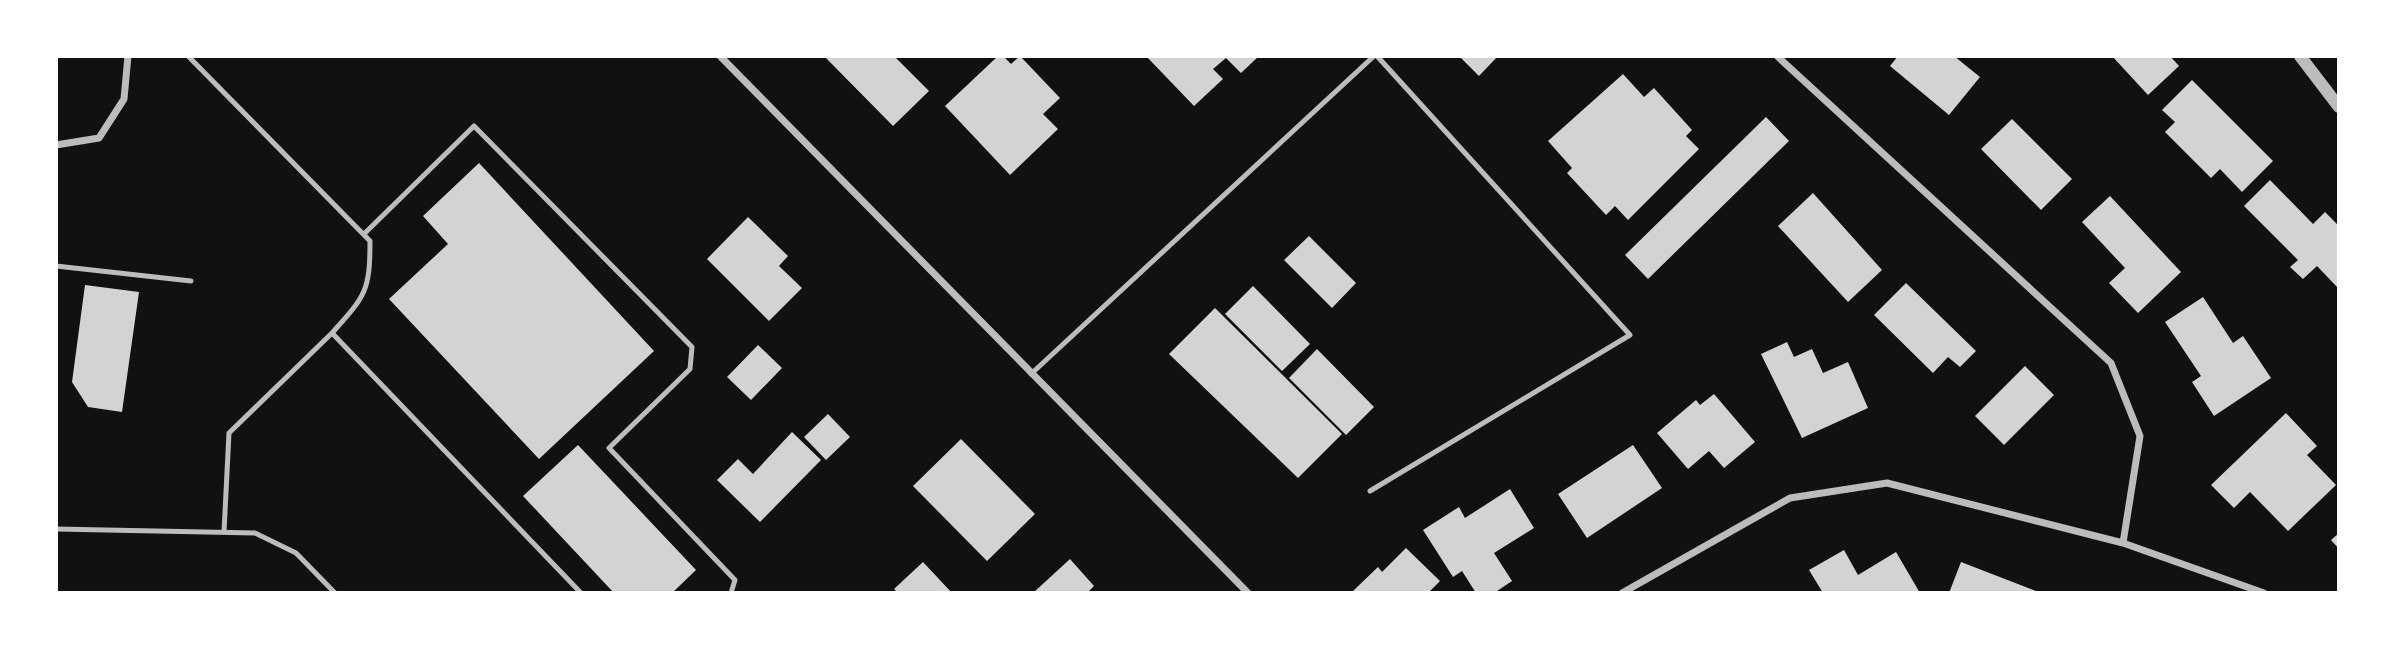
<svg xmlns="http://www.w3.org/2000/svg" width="2395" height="649" viewBox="0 0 2395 649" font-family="'Roboto Serif',serif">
  <rect width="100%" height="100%" fill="#111"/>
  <!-- building -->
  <path fill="#d3d3d3" d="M 824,56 L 894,56 L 929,91 L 893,126 Z
    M 998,56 L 1003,56 L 1011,64 L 1020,56 L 1060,98 L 1043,114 L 1058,129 L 1010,175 L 945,106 Z
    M 1146,56 L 1259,56 L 1241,73 L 1226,58 L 1213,69 L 1223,79 L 1194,106 Z
    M 1459,56 L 1498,56 L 1479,76 Z
    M 1898,56 L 1954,56 L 1980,77 L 1949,115 L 1890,66 Z
    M 2112,56 L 2170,56 L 2179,66 L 2148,95 Z
    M 1623,74 L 1644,97 L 1654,88 L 1692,130 L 1686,136 L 1699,149 L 1628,220 L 1615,206 L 1606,215 L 1567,173 L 1572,168 L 1548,141 Z
    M 2192,80 L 2273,161 L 2242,192 L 2220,169 L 2211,178 L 2165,132 L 2175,122 L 2162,110 Z
    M 1766,117 L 1789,141 L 1648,279 L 1625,255 Z
    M 2012,119 L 2072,179 L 2041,210 L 1981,149 Z
    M 479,163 L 654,351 L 539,459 L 389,299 L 448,244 L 423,216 Z
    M 2270,180 L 2313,224 L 2325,212 L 2339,226 L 2337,287 L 2317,266 L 2303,279 L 2290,267 L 2298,260 L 2244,206 Z
    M 1813,193 L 1882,270 L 1848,302 L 1778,226 Z
    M 2110,196 L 2181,272 L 2138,313 L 2109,283 L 2125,268 L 2082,222 Z
    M 748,217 L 788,256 L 779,266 L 802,288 L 769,321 L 707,259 Z
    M 1309,236 L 1356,283 L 1332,308 L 1284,260 Z
    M 1906,283 L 1976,351 L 1960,367 L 1948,357 L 1933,373 L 1874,315 Z
    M 85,285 L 139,292 L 122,412 L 88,407 L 72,382 Z
    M 1253,286 L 1310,344 L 1282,371 L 1225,314 Z
    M 2203,297 L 2233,343 L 2243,336 L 2271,378 L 2214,416 L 2192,382 L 2201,376 L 2165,322 Z
    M 1215,308 L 1342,434 L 1298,478 L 1169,354 Z
    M 1787,342 L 1794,357 L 1812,349 L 1823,373 L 1848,362 L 1868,408 L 1802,438 L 1761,354 Z
    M 758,345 L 782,368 L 751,400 L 727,377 Z
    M 1317,349 L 1374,407 L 1346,435 L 1289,378 Z
    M 2025,366 L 2054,395 L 2004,445 L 1975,416 Z
    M 1714,394 L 1755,442 L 1724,468 L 1709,451 L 1688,469 L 1657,433 L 1696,400 L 1700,405 Z
    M 2286,413 L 2317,446 L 2307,455 L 2336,485 L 2288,531 L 2250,492 L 2234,508 L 2211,485 Z
    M 828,414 L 850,437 L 826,460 L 804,437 Z
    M 792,432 L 821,460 L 760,522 L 717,480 L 738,459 L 753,474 Z
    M 961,439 L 1035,514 L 987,561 L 913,486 Z
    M 578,445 L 696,570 L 672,593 L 614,593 L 523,496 Z
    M 1633,445 L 1662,488 L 1587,538 L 1558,494 Z
    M 1510,489 L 1534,528 L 1494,553 L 1512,581 L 1494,593 L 1476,593 L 1462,571 L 1453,577 L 1423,530 L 1459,507 L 1465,518 Z
    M 2339,533 L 2339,549 L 2331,540 Z
    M 1406,548 L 1440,581 L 1428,593 L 1353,591 L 1378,567 L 1382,572 Z
    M 1844,550 L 1858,575 L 1896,552 L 1920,593 L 1823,593 L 1809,570 Z
    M 1070,559 L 1094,586 L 1087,593 L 1033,593 Z
    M 923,562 L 952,593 L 898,593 L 894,589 Z
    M 1961,562 L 2041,593 L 1949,593 Z"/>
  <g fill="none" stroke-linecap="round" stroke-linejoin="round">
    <!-- service -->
    <path stroke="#bcbcbc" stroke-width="5" d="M 188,56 L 370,241 C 370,292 365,296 332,333 L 581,593
      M 364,234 L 474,126 L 692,347 L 690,369 L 609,448 L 735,580 L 731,593
      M 56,266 L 191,281
      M 1031,374 L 1374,56
      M 1370,491 L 1630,335 L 1377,56
      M 56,529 L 255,533 L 296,553 L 335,593
      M 224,532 L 229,433 L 332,333"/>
    <!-- minor -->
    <path stroke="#bcbcbc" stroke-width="7" d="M 720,56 L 1248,593
      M 1777,56 L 2111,363 L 2140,436 L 2123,543
      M 56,145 L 99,138 L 124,99 L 128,56
      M 1622,593 L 1790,498 L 1887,483 L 2123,543 L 2264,593"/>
    <!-- tertiary -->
    <path stroke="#bcbcbc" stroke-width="12" d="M 2300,56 L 2339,107"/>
  </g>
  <!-- border -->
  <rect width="2395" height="649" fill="none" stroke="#ffffff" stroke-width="116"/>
</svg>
